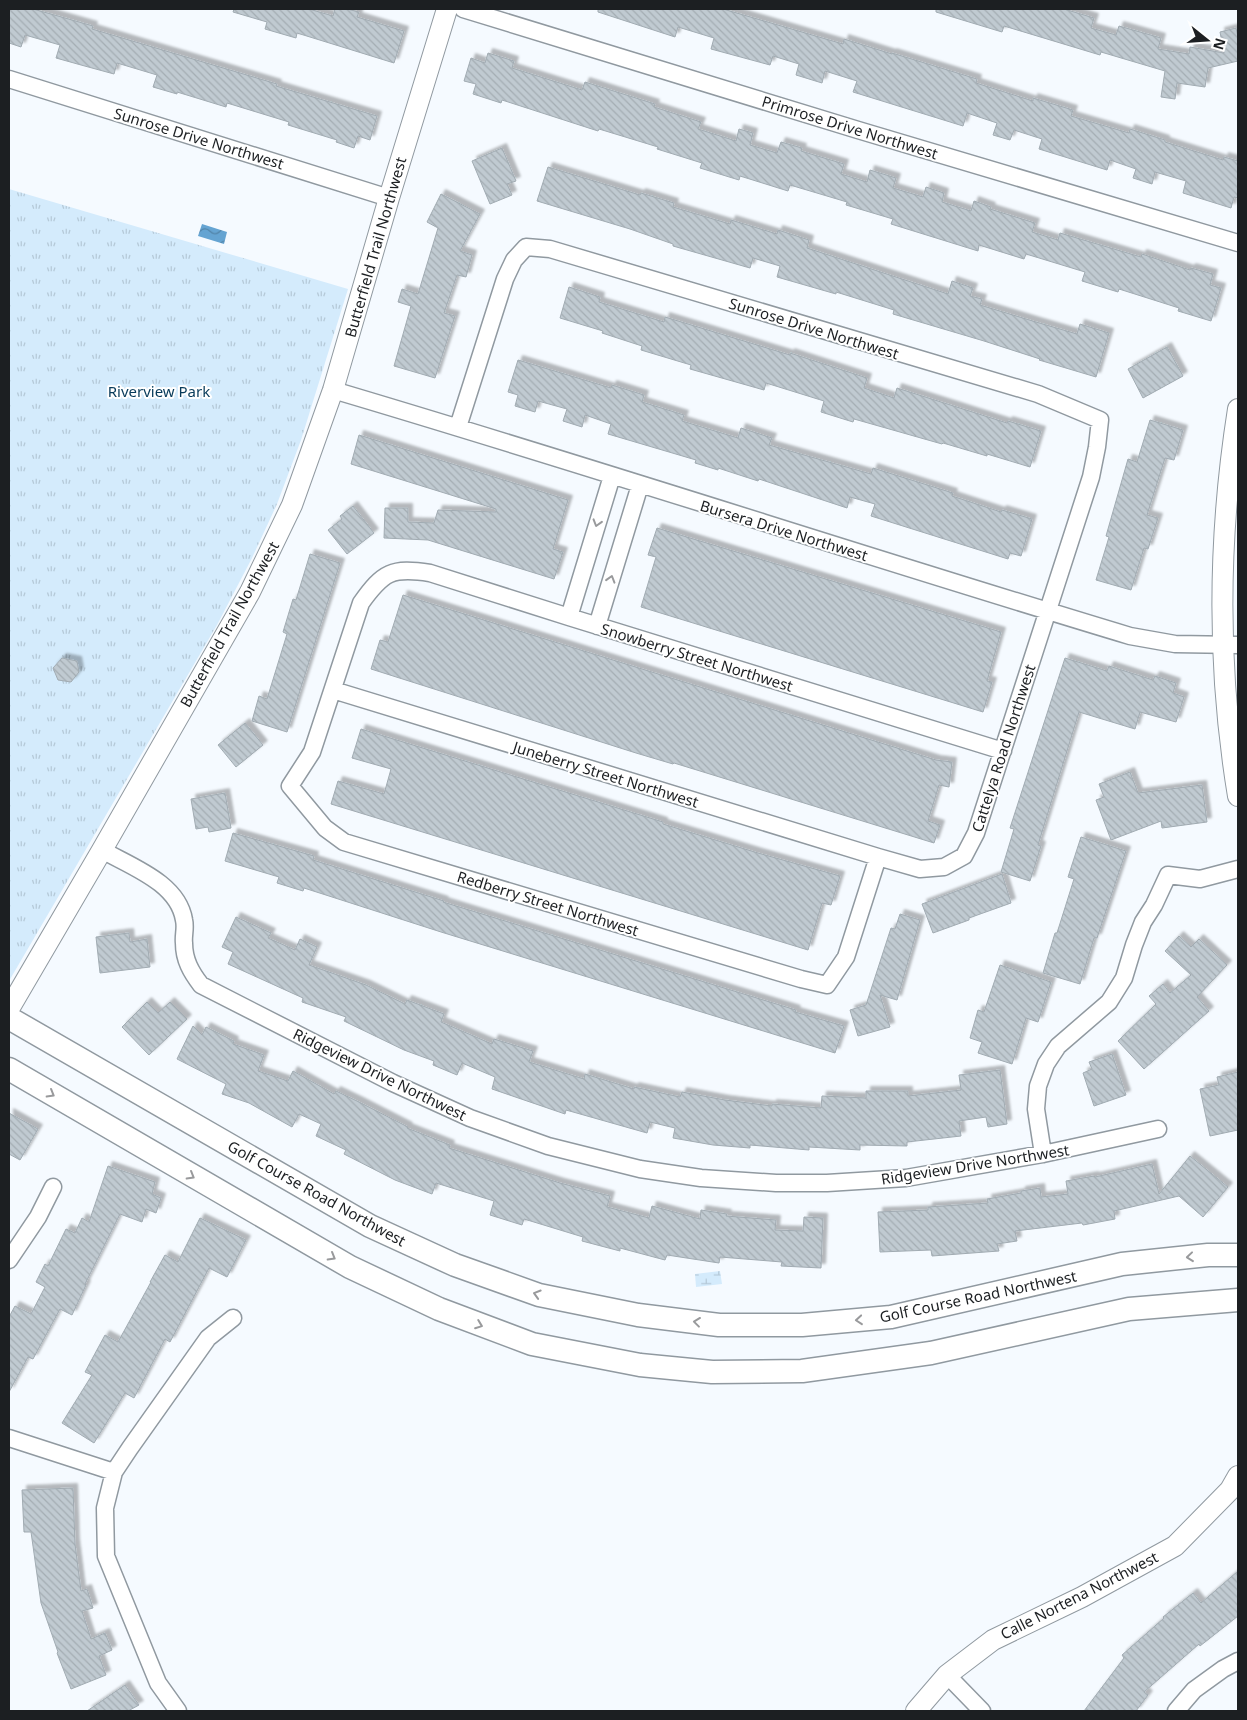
<svg xmlns="http://www.w3.org/2000/svg" width="1247" height="1720" viewBox="0 0 1247 1720" font-family="'Noto Sans',sans-serif">
  <defs>
    <pattern id="wetland-marsh" width="20" height="14" patternUnits="userSpaceOnUse" patternTransform="scale(1.25)"><rect width="20" height="14" fill="#d4ebfc"/><path d="M1 5h8M5 5V1M11 12h8M15 12V8" fill="none" stroke="#b5c9d8"/></pattern>
    <pattern id="park-tufts" width="24" height="20" patternUnits="userSpaceOnUse" patternTransform="scale(1.25)"><rect width="24" height="20" fill="#d4ebfc"/><path d="M3 7l-1-3M5 7V3M7 7l1-3M15 17l-1-3M17 17v-4M19 17l1-3" fill="none" stroke="#b5c9d8"/></pattern>
    <pattern id="water-waves" width="16" height="10" patternUnits="userSpaceOnUse" patternTransform="scale(1.25)"><rect width="16" height="10" fill="#65a4d2"/><path d="M0 5q4-4 8 0t8 0" fill="none" stroke="#5285aa"/></pattern>
    <pattern id="building-back-hatch" width="6" height="6" patternUnits="userSpaceOnUse" patternTransform="scale(1.25)"><rect width="6" height="6" fill="#c0cad1"/><path d="M-1 5l2 2M0 0l6 6M5-1l2 2" fill="none" stroke="#a4adb3"/></pattern>
    <filter id="shadow"><feDropShadow dx="4.5" dy="-4.5" stdDeviation="1" flood-color="#0004"/></filter>
  </defs>
  <rect width="100%" height="100%" fill="#f5faff"/>
  <!-- wetland -->
  <path fill="url(#wetland-marsh)" d="M 720,1271 L 722,1284 L 696,1287 L 695,1274 Z"/>
  <!-- park -->
  <path fill="url(#park-tufts)" d="M 9,189 L 348,289 L 301,440 L 277,504 L 252,558 L 217,625 L 9,981 Z"/>
  <!-- water -->
  <path fill="url(#water-waves)" d="M 202,224 L 227,232 L 224,244 L 198,236 Z"/>
  <!-- building -->
  <path fill="url(#building-back-hatch)" stroke="#a1abb2" filter="url(#shadow)" d="M 9,9 L 33,9 L 58,16 L 93,26 L 92,29 L 277,84 L 276,86 L 377,116 L 370,140 L 358,136 L 354,148 L 336,142 L 337,140 L 288,125 L 289,122 L 227,103 L 226,107 L 177,92 L 177,94 L 153,87 L 157,75 L 117,63 L 114,74 L 81,65 L 56,58 L 60,45 L 25,35 L 21,47 L 9,43 Z
    M 234,9 L 309,9 L 333,16 L 335,9 L 347,9 L 359,12 L 357,17 L 404,31 L 394,63 L 297,33 L 296,38 L 265,29 L 267,22 L 233,12 Z
    M 598,9 L 723,9 L 843,44 L 844,39 L 892,54 L 892,53 L 977,79 L 976,83 L 1033,101 L 1033,98 L 1073,110 L 1071,116 L 1129,133 L 1130,129 L 1165,140 L 1165,142 L 1223,160 L 1224,157 L 1238,161 L 1238,198 L 1234,197 L 1231,208 L 1183,193 L 1186,181 L 1155,172 L 1152,184 L 1133,178 L 1136,169 L 1110,160 L 1107,170 L 1039,149 L 1042,139 L 1014,130 L 1010,140 L 993,135 L 997,123 L 967,113 L 963,126 L 853,92 L 857,81 L 825,71 L 822,83 L 796,75 L 799,64 L 773,56 L 770,65 L 711,49 L 714,38 L 678,27 L 675,37 L 598,12 Z
    M 936,9 L 1064,9 L 1094,18 L 1091,28 L 1116,35 L 1119,26 L 1161,38 L 1158,49 L 1189,54 L 1190,47 L 1224,53 L 1220,32 L 1236,28 L 1238,37 L 1238,61 L 1208,68 L 1205,87 L 1177,83 L 1175,99 L 1161,97 L 1165,71 L 1101,52 L 1100,55 L 1004,26 L 1002,32 L 936,12 Z
    M 488,53 L 514,61 L 512,68 L 582,90 L 585,82 L 655,104 L 654,107 L 701,122 L 698,129 L 736,141 L 739,129 L 753,133 L 750,145 L 777,153 L 781,142 L 802,148 L 801,151 L 844,164 L 841,174 L 867,182 L 870,170 L 896,178 L 893,188 L 923,197 L 926,187 L 944,193 L 942,202 L 971,211 L 974,201 L 991,207 L 990,209 L 1035,223 L 1032,232 L 1058,240 L 1060,233 L 1141,257 L 1142,254 L 1190,270 L 1191,268 L 1213,274 L 1210,285 L 1221,288 L 1211,321 L 1178,311 L 1179,308 L 1119,289 L 1118,292 L 1082,281 L 1085,272 L 1026,254 L 1024,259 L 979,245 L 978,251 L 891,224 L 893,219 L 846,205 L 847,202 L 790,185 L 788,191 L 740,176 L 739,180 L 700,168 L 702,163 L 657,149 L 658,147 L 599,129 L 598,131 L 502,100 L 501,103 L 473,94 L 476,84 L 464,81 L 471,58 L 485,63 Z
    M 502,148 L 516,181 L 507,184 L 512,195 L 490,204 L 472,161 Z
    M 548,167 L 640,195 L 641,193 L 674,203 L 673,207 L 730,224 L 731,220 L 777,234 L 778,230 L 809,240 L 807,248 L 948,294 L 952,281 L 973,288 L 970,296 L 982,299 L 980,305 L 1036,322 L 1077,334 L 1080,324 L 1109,333 L 1096,377 L 1039,360 L 1040,359 L 984,341 L 893,314 L 894,310 L 836,292 L 836,294 L 777,277 L 780,266 L 753,258 L 750,268 L 673,246 L 673,244 L 630,229 L 537,201 Z
    M 441,194 L 480,214 L 460,251 L 472,255 L 466,277 L 457,275 L 444,313 L 455,316 L 435,378 L 394,366 L 411,306 L 398,302 L 402,289 L 418,294 L 438,228 L 427,222 Z
    M 569,287 L 600,297 L 599,302 L 664,322 L 665,317 L 790,355 L 790,353 L 867,378 L 864,388 L 894,398 L 897,388 L 1007,423 L 1008,421 L 1041,431 L 1030,467 L 987,454 L 987,456 L 943,443 L 942,444 L 854,419 L 853,422 L 821,412 L 824,401 L 766,383 L 764,390 L 690,369 L 691,365 L 641,350 L 642,346 L 602,333 L 603,331 L 560,318 Z
    M 1167,347 L 1183,376 L 1143,398 L 1128,369 Z
    M 518,360 L 611,388 L 612,385 L 644,395 L 642,402 L 684,415 L 682,421 L 738,438 L 741,428 L 772,438 L 769,445 L 871,474 L 873,468 L 953,493 L 952,496 L 1001,512 L 1002,510 L 1032,519 L 1021,556 L 1010,553 L 1008,559 L 871,516 L 875,504 L 850,497 L 847,508 L 759,479 L 758,481 L 718,468 L 718,470 L 695,463 L 696,460 L 608,434 L 611,424 L 585,415 L 582,427 L 563,421 L 567,409 L 538,401 L 535,412 L 515,406 L 518,395 L 508,392 Z
    M 1150,420 L 1183,430 L 1174,460 L 1165,458 L 1147,515 L 1158,518 L 1148,549 L 1144,548 L 1131,590 L 1096,580 L 1109,537 L 1106,536 L 1128,459 L 1137,462 Z
    M 359,435 L 568,500 L 553,549 L 563,552 L 554,579 L 428,540 L 384,538 L 385,508 L 408,508 L 408,522 L 434,523 L 438,510 L 496,512 L 496,509 L 351,464 Z
    M 353,506 L 374,533 L 347,554 L 328,530 L 342,519 L 340,516 Z
    M 657,528 L 1001,632 L 987,681 L 992,682 L 983,712 L 641,607 L 656,557 L 648,555 Z
    M 310,554 L 340,563 L 287,732 L 252,721 L 259,696 L 267,699 L 287,634 L 283,632 L 293,599 L 296,600 Z
    M 403,595 L 936,760 L 952,762 L 949,787 L 939,785 L 928,821 L 940,825 L 934,843 L 674,763 L 673,764 L 636,753 L 371,669 L 380,640 L 388,642 Z
    M 62,658 L 77,661 L 79,672 L 71,682 L 58,680 L 53,668 Z
    M 1065,658 L 1107,671 L 1109,666 L 1153,680 L 1155,676 L 1176,683 L 1173,693 L 1184,697 L 1176,722 L 1140,712 L 1135,729 L 1079,712 L 1038,845 L 1041,846 L 1030,881 L 1001,872 L 1014,829 L 1010,828 Z
    M 245,723 L 263,745 L 236,767 L 218,745 Z
    M 361,729 L 663,822 L 663,824 L 758,853 L 840,876 L 831,905 L 822,903 L 808,950 L 331,804 L 338,781 L 384,794 L 391,769 L 352,758 Z
    M 1130,772 L 1138,793 L 1202,785 L 1207,822 L 1162,828 L 1161,821 L 1111,840 L 1096,800 L 1104,797 L 1099,784 Z
    M 225,793 L 231,828 L 209,832 L 208,827 L 196,829 L 191,799 Z
    M 233,833 L 314,856 L 313,860 L 444,901 L 443,902 L 796,1010 L 795,1012 L 844,1026 L 835,1053 L 441,932 L 304,888 L 303,891 L 277,883 L 279,877 L 225,861 Z
    M 1081,837 L 1126,851 L 1097,938 L 1094,938 L 1080,984 L 1043,973 L 1055,933 L 1057,933 L 1074,879 L 1068,877 Z
    M 1002,874 L 1011,903 L 969,918 L 969,920 L 933,933 L 922,904 Z
    M 900,914 L 920,920 L 897,1000 L 880,995 L 890,1027 L 858,1036 L 850,1010 L 866,1005 L 891,928 L 895,929 Z
    M 236,917 L 271,933 L 268,938 L 295,950 L 300,939 L 317,947 L 309,965 L 366,985 L 405,1004 L 407,1000 L 444,1014 L 441,1022 L 492,1044 L 494,1039 L 533,1051 L 529,1062 L 584,1079 L 585,1074 L 634,1089 L 634,1087 L 680,1097 L 682,1092 L 725,1100 L 772,1106 L 772,1104 L 821,1108 L 822,1096 L 866,1098 L 866,1091 L 908,1091 L 908,1096 L 961,1090 L 959,1075 L 1000,1070 L 1007,1124 L 988,1127 L 986,1117 L 959,1121 L 961,1136 L 907,1142 L 907,1146 L 860,1145 L 860,1150 L 809,1147 L 809,1150 L 750,1145 L 750,1148 L 713,1145 L 673,1138 L 675,1128 L 650,1122 L 647,1133 L 566,1110 L 565,1114 L 492,1089 L 495,1077 L 462,1063 L 457,1075 L 433,1065 L 434,1061 L 404,1050 L 344,1021 L 346,1017 L 302,1002 L 303,998 L 228,964 L 233,952 L 222,947 Z
    M 129,933 L 130,942 L 147,939 L 150,967 L 100,973 L 96,937 Z
    M 1179,936 L 1191,947 L 1199,939 L 1227,965 L 1197,997 L 1209,1011 L 1144,1069 L 1118,1041 L 1156,1004 L 1149,996 L 1163,984 L 1170,993 L 1191,975 L 1165,951 Z
    M 1000,965 L 1051,982 L 1038,1022 L 1026,1018 L 1012,1064 L 978,1053 L 982,1042 L 970,1038 L 978,1010 L 984,1012 Z
    M 147,1002 L 158,1013 L 170,1002 L 187,1019 L 149,1055 L 122,1027 Z
    M 193,1026 L 202,1035 L 206,1027 L 234,1041 L 233,1044 L 264,1055 L 258,1071 L 288,1081 L 293,1071 L 334,1094 L 336,1091 L 359,1102 L 408,1127 L 407,1128 L 450,1145 L 449,1148 L 560,1183 L 610,1196 L 607,1207 L 649,1218 L 652,1206 L 700,1219 L 701,1210 L 727,1214 L 726,1216 L 776,1220 L 775,1230 L 803,1231 L 804,1217 L 823,1218 L 821,1268 L 781,1266 L 782,1262 L 720,1257 L 719,1263 L 667,1255 L 665,1260 L 620,1248 L 620,1251 L 582,1241 L 583,1237 L 524,1219 L 522,1225 L 490,1215 L 494,1201 L 436,1183 L 432,1194 L 395,1180 L 344,1154 L 346,1150 L 316,1136 L 321,1124 L 299,1114 L 292,1127 L 249,1103 L 222,1094 L 226,1084 L 177,1059 Z
    M 1112,1054 L 1126,1095 L 1094,1106 L 1083,1073 L 1092,1069 L 1089,1062 Z
    M 1238,1072 L 1238,1130 L 1210,1136 L 1200,1089 L 1219,1085 L 1217,1077 Z
    M 9,1113 L 38,1129 L 20,1160 L 9,1154 Z
    M 1190,1156 L 1228,1187 L 1203,1217 L 1179,1196 L 1114,1211 L 1115,1219 L 1083,1225 L 1082,1223 L 1015,1231 L 1017,1241 L 997,1244 L 999,1251 L 932,1256 L 931,1250 L 880,1252 L 878,1212 L 928,1210 L 928,1207 L 988,1203 L 987,1199 L 1021,1193 L 1021,1191 L 1040,1188 L 1041,1197 L 1068,1194 L 1066,1181 L 1094,1176 L 1095,1177 L 1152,1164 L 1159,1194 Z
    M 108,1166 L 155,1182 L 152,1194 L 161,1198 L 156,1213 L 146,1209 L 142,1222 L 120,1214 L 85,1284 L 86,1285 L 72,1315 L 60,1309 L 33,1359 L 28,1357 L 9,1392 L 9,1317 L 15,1306 L 31,1314 L 45,1287 L 36,1282 L 45,1264 L 48,1266 L 66,1229 L 75,1233 L 82,1218 L 89,1222 Z
    M 200,1218 L 246,1240 L 227,1277 L 209,1268 L 170,1342 L 165,1339 L 134,1398 L 125,1393 L 94,1443 L 62,1423 L 92,1375 L 85,1372 L 105,1335 L 118,1342 L 151,1282 L 150,1282 L 165,1255 L 178,1262 Z
    M 73,1488 L 75,1544 L 81,1591 L 87,1589 L 93,1608 L 82,1611 L 91,1639 L 105,1633 L 112,1650 L 99,1656 L 106,1675 L 71,1689 L 57,1653 L 58,1652 L 41,1603 L 31,1532 L 24,1532 L 22,1490 Z
    M 1238,1571 L 1238,1616 L 1200,1646 L 1199,1644 L 1144,1692 L 1148,1695 L 1136,1711 L 1084,1711 L 1124,1658 L 1122,1655 L 1164,1618 L 1163,1617 L 1193,1593 L 1201,1603 Z
    M 125,1685 L 139,1705 L 128,1711 L 87,1711 Z"/>
  <g fill="none" stroke-linecap="round" stroke-linejoin="round">
    <defs>
      <path id="minor" d="M 463,9 L 858,130 L 1238,243
        M 9,79 L 389,198
        M 333,390 C 600,469 864,556 1130,636 L 1175,644 L 1238,645
        M 569,617 L 612,476
        M 597,626 L 640,485
        M 333,690 L 878,857 L 920,869 L 944,867 L 964,856 L 976,833 L 1091,477 L 1097,447 L 1100,420 L 1038,394 L 550,249 L 526,247 L 514,260 L 505,279 L 458,427
        M 102,850 C 132,867 178,883 184,920 C 186,928 183,936 184,943 C 184,960 191,972 201,985 L 393,1083 L 470,1118 L 548,1146 L 640,1169 L 701,1178 L 776,1183 L 827,1183 L 906,1178 L 1043,1154 L 1158,1129
        M 878,857 L 846,957 L 827,985 L 801,979 L 344,842 L 325,828 L 290,786 L 312,752 L 361,603 C 383,572 392,567 430,573 L 569,617 L 1003,751
        M 1043,1154 L 1036,1109 L 1038,1086 L 1046,1064 L 1058,1046 L 1109,1002 L 1124,978 L 1134,945 L 1143,922 L 1154,905 L 1168,875 L 1200,879 L 1238,869
        M 9,1260 L 38,1217 L 53,1187
        M 9,1438 L 114,1472
        M 947,1675 L 982,1711
        M 178,1711 L 158,1683 L 106,1556 L 105,1508 L 114,1472 L 130,1448 L 208,1338 L 233,1318
        M 1176,1711 L 1194,1690 L 1223,1669 L 1238,1661"/>
      <path id="tertiary" d="M 1238,409 C 1218,536 1217,669 1238,796
        M 9,1009 L 102,850 L 250,592 L 292,505 L 333,390 L 389,198 L 447,9
        M 916,1711 L 947,1675 L 993,1640 L 1082,1597 L 1175,1546 L 1230,1490 L 1238,1476"/>
      <path id="secondary" d="M 9,1018 L 370,1226 L 455,1265 L 539,1295 L 638,1315 L 719,1325 L 802,1325 L 891,1317 L 1122,1264 L 1208,1255 L 1238,1255
        M 9,1069 L 350,1267 L 439,1309 L 532,1344 L 640,1365 L 712,1372 L 802,1371 L 931,1353 L 1129,1309 L 1238,1300"/>
    </defs>
    <!-- minor casing -->
    <use href="#minor" stroke="#9099a0" stroke-width="19"/>
    <!-- tertiary casing -->
    <use href="#tertiary" stroke="#9099a0" stroke-width="22"/>
    <!-- secondary casing -->
    <use href="#secondary" stroke="#9099a0" stroke-width="25"/>
    <!-- minor -->
    <use href="#minor" stroke="#fff" stroke-width="16"/>
    <!-- tertiary -->
    <use href="#tertiary" stroke="#fff" stroke-width="20"/>
    <!-- secondary -->
    <use href="#secondary" stroke="#fff" stroke-width="22"/>
  </g>
  <!-- one-way arrows -->
  <defs><path id="oneway-chevron" d="M-2-3.5L2.5 0L-2 3.5" fill="none" stroke-width="1.6" stroke-linecap="round" stroke-linejoin="round" transform="scale(1.25)"/></defs>
  <g stroke="#999a9c">
    <use href="#oneway-chevron" transform="translate(597 523) rotate(107)"/>
    <use href="#oneway-chevron" transform="translate(611 579) rotate(-73)"/>
    <use href="#oneway-chevron" transform="translate(51 1094) rotate(30)"/>
    <use href="#oneway-chevron" transform="translate(191 1176) rotate(30)"/>
    <use href="#oneway-chevron" transform="translate(332 1257) rotate(30)"/>
    <use href="#oneway-chevron" transform="translate(1190 1257) rotate(174)"/>
    <use href="#oneway-chevron" transform="translate(537 1294) rotate(-163)"/>
    <use href="#oneway-chevron" transform="translate(859 1320) rotate(175)"/>
    <use href="#oneway-chevron" transform="translate(697 1322) rotate(-173)"/>
    <use href="#oneway-chevron" transform="translate(479 1325) rotate(21)"/>
  </g>
  <g text-anchor="middle" dominant-baseline="central" stroke-width="4" stroke-linejoin="round" paint-order="stroke">
    <!-- street labels -->
    <g font-size="15" fill="#1c1f22" stroke="#fff">
      <text transform="translate(850 127) rotate(17)">Primrose Drive Northwest</text>
      <text transform="translate(199 138) rotate(17)">Sunrose Drive Northwest</text>
      <text transform="translate(375 247) rotate(-74)">Butterfield Trail Northwest</text>
      <text transform="translate(814 328) rotate(17)">Sunrose Drive Northwest</text>
      <text transform="translate(784 530) rotate(17)">Bursera Drive Northwest</text>
      <text transform="translate(229 624) rotate(-61)">Butterfield Trail Northwest</text>
      <text transform="translate(697 657) rotate(17)">Snowberry Street Northwest</text>
      <text transform="translate(1003 748) rotate(-72)">Cattelya Road Northwest</text>
      <text transform="translate(606 774) rotate(17)">Juneberry Street Northwest</text>
      <text transform="translate(548 903) rotate(17)">Redberry Street Northwest</text>
      <text transform="translate(380 1074) rotate(26)">Ridgeview Drive Northwest</text>
      <text transform="translate(975 1164) rotate(-9)">Ridgeview Drive Northwest</text>
      <text transform="translate(317 1193) rotate(29)">Golf Course Road Northwest</text>
      <text transform="translate(978 1296) rotate(-12)">Golf Course Road Northwest</text>
      <text transform="translate(1079 1595) rotate(-27)">Calle Nortena Northwest</text>
    </g>
    <!-- park labels -->
    <g font-size="15" fill="#083b5a" stroke="#fff">
      <text x="159" y="391">Riverview Park</text>
    </g>
  </g>
  <!-- border -->
  <rect width="1247" height="1720" fill="none" stroke="#1c1f22" stroke-width="20"/>
  <!-- north arrow -->
  <g transform="translate(1207 40) rotate(107)" stroke="#ffffff" stroke-width="4" paint-order="stroke">
  <path d="M0-4L9 19L0 12L-9 19Z" fill="#1c1f22"/>
  <text y="-8" font-size="14" font-weight="bold" text-anchor="middle" fill="#1c1f22">N</text>
  </g>
</svg>
